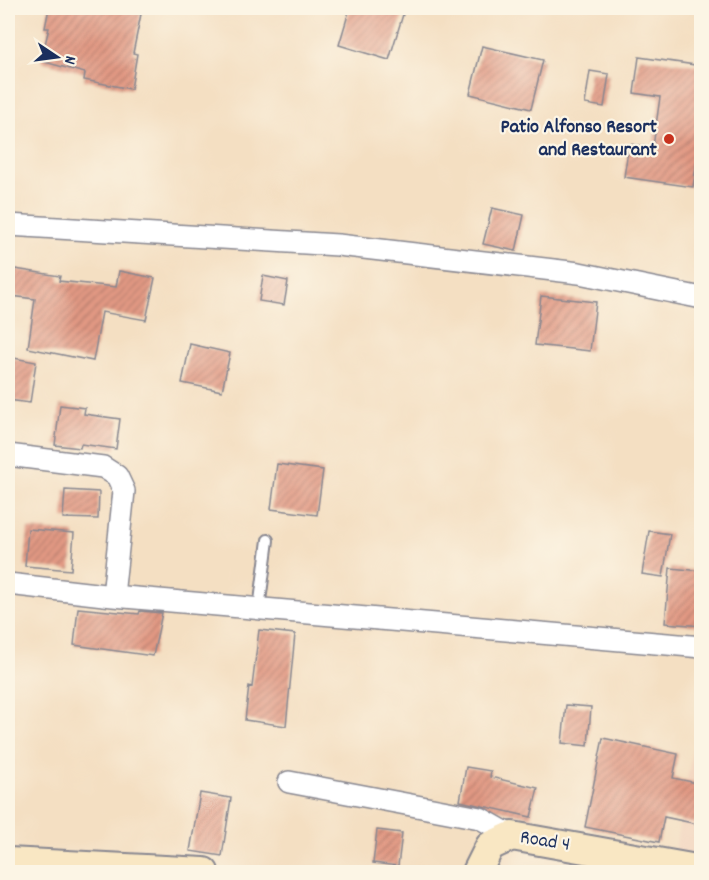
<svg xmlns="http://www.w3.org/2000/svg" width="709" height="880" viewBox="0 0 709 880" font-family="Dekko,sans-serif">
  <defs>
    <pattern id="building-hatch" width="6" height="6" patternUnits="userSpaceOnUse" patternTransform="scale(1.5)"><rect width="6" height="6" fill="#e29983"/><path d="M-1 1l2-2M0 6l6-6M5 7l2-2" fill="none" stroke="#b67d6e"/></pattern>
  </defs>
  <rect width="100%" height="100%" fill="#fcf5e5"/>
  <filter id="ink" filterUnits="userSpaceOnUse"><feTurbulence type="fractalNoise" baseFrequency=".0167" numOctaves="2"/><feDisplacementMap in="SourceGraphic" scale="12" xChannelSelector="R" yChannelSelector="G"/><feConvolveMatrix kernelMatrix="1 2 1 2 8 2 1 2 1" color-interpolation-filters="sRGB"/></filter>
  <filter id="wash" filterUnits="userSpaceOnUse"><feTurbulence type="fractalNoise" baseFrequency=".008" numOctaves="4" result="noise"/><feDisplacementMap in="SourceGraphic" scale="24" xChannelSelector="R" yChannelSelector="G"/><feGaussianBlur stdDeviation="1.35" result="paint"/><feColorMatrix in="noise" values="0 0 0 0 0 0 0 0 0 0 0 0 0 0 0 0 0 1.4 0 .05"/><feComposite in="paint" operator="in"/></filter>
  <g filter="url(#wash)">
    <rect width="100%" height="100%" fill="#f4dfc2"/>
    <!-- built -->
    <path fill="#f2d4be" d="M 693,745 L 701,746 L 701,859 L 674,855 Z"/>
    <g id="blocks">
      <!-- building -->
      <path fill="url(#building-hatch)" d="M 49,8 L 108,8 L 141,14 L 133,53 L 137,54 L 131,89 L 84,80 L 85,73 L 41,61 L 49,28 L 45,28 Z
        M 350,8 L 405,8 L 389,60 L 339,45 Z
        M 482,46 L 543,60 L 531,109 L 470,94 Z
        M 639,57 L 702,66 L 702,144 L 699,144 L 693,187 L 624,177 L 629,144 L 653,147 L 660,97 L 634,93 Z
        M 590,71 L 609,74 L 604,107 L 585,104 Z
        M 492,208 L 524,215 L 516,251 L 483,244 Z
        M 15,269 L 60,276 L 59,281 L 116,287 L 119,271 L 155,278 L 146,320 L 102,312 L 93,361 L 28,348 L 35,299 L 11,296 Z
        M 263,276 L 288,281 L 284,305 L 259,301 Z
        M 541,296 L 596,302 L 590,351 L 535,345 Z
        M 190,344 L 230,353 L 222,391 L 182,383 Z
        M 8,357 L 36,362 L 30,403 L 8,400 Z
        M 60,405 L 85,408 L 84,414 L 120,419 L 116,449 L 81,444 L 80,448 L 55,445 Z
        M 277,464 L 323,470 L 317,515 L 271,509 Z
        M 65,490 L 99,492 L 98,519 L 63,518 Z
        M 28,529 L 74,533 L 71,570 L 25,566 Z
        M 649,531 L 670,534 L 663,577 L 642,574 Z
        M 670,568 L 702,571 L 702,626 L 665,623 Z
        M 78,608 L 139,614 L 140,611 L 162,613 L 153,656 L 74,645 Z
        M 259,630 L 295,634 L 286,726 L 245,720 L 249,686 L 252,687 Z
        M 566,705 L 591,707 L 588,746 L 562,743 Z
        M 603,738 L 678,754 L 673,778 L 702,784 L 702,825 L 664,817 L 659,842 L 585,827 Z
        M 466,767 L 491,771 L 490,777 L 538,788 L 531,817 L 460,801 Z
        M 200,793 L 231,798 L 222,856 L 190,851 Z
        M 377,830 L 402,833 L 398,866 L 373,863 Z"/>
    </g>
  </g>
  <g filter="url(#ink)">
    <use href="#blocks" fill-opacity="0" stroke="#888790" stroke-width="1.5"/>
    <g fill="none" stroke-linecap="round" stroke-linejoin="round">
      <defs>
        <path id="lane" d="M 259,609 L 268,540"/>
        <path id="street" d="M 8,225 L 338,245 L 579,273 L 702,298
          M 8,455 L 103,467 L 117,476 L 124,491 L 113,596
          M 8,584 L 113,596 L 702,647
          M 289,782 L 480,818 L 512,836"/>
        <path id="secondary" d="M 8,862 L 204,872
          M 477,872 L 490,846 L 512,836 L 702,870"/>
      </defs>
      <!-- lane casing -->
      <use href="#lane" stroke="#888790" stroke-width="14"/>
      <!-- street casing -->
      <use href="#street" stroke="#888790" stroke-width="24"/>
      <!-- secondary casing -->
      <use href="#secondary" stroke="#888790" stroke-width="32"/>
      <!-- lane -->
      <use href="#lane" stroke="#fff" stroke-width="10"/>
      <!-- street -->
      <use href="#street" stroke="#fff" stroke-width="21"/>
      <!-- secondary -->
      <use href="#secondary" stroke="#f9e7c3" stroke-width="28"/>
    </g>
  </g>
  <!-- markers -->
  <circle fill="#c8321e" stroke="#fcf5e5" stroke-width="2" cx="669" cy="139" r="6"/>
  <g text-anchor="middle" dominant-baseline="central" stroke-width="4.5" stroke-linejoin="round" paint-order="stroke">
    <!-- poi labels -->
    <g font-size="20" font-weight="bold" fill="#1b2f5e" stroke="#fcf5e5" text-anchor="end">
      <text x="657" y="128">Patio Alfonso Resort<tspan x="657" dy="23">and Restaurant</tspan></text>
    </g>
    <!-- street labels -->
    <g font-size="20" fill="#1b2f5e" stroke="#fcf5e5">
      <text transform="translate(545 842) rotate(9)">Road 4</text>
    </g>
  </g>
  <!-- margin -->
  <rect width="709" height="880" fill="none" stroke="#fcf5e5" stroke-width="30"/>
  <!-- north arrow -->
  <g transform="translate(57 57) rotate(103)" stroke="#fcf5e5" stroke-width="4.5" paint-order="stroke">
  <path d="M0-4.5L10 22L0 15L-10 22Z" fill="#1b2f5e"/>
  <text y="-9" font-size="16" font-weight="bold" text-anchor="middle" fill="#1b2f5e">N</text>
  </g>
</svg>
